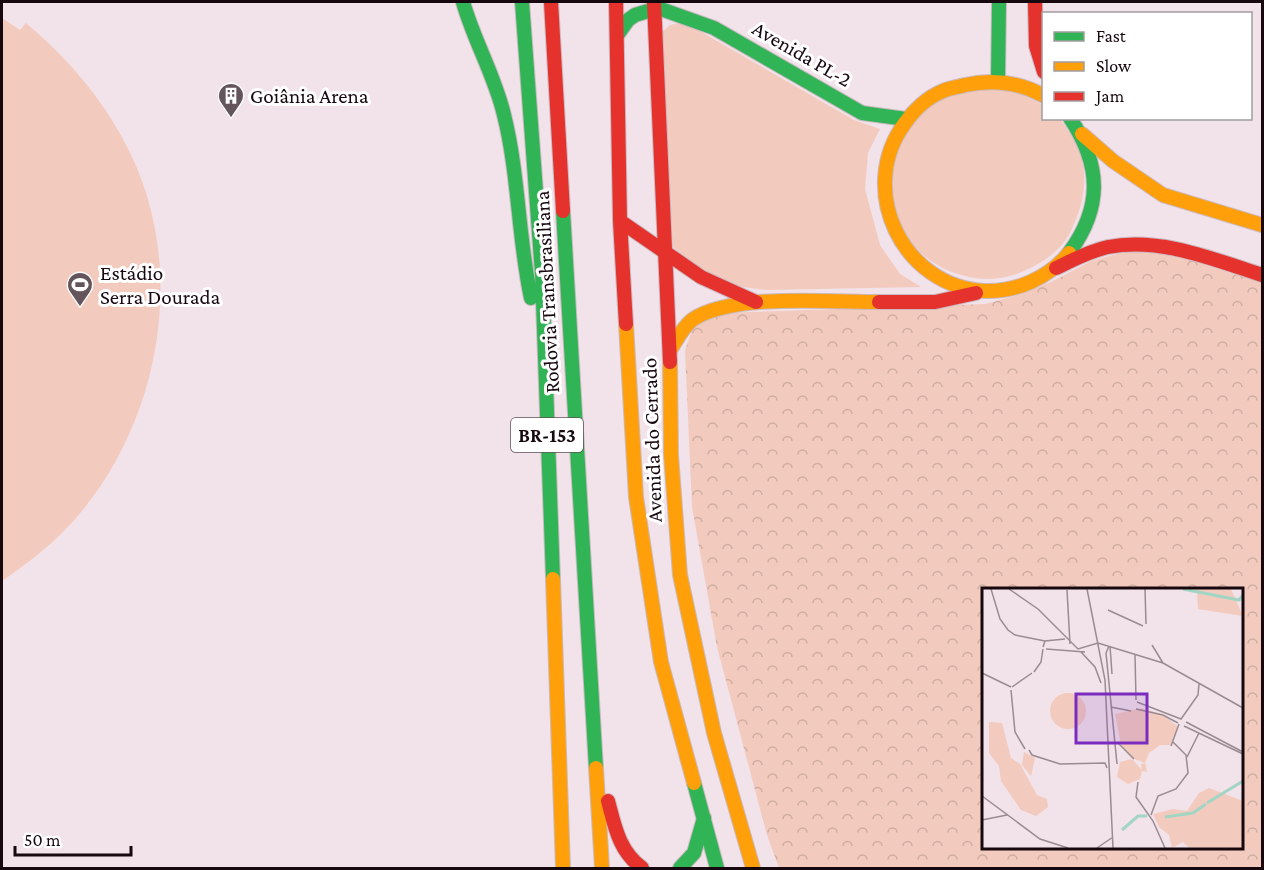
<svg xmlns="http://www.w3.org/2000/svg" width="1264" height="870" viewBox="0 0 1264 870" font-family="'Crimson Pro',serif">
  <defs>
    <pattern id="park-crowns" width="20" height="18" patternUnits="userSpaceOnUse" patternTransform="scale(1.5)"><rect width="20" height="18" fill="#f2cbbe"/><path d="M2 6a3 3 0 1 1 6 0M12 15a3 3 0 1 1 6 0" fill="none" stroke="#cfada2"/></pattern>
  </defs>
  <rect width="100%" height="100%" fill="#f2e2e9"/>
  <!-- grass -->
  <path fill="#f2cbbe" d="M 2,18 L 20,30 L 26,23 C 66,57 99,94 124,141 C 193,267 160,437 59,536 C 41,553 22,567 2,581 Z
    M 684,22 L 854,120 L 880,129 L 868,153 L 865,189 L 880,245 L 900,274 L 921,287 L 766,290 L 743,287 L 709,276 L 673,247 L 661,33 L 670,25 Z
    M 1009,88 L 1043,105 L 1044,118 L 1060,119 C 1066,128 1075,139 1079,149 C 1089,179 1084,205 1070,233 C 1061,250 1044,262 1026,270 C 1009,279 988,281 969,277 C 897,262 869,184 911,125 C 919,114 932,101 945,96 C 957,91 994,90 1009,88 Z"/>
  <!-- park -->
  <path fill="url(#park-crowns)" fill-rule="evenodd" d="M 1164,251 L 1262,283 L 1262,868 L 779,868 L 767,835 L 717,647 L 692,507 L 685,350 L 694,325 L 721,313 L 985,304 L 1018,295 L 1051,282 L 1091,261 L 1124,252 ZM 984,590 L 1242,590 L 1242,848 L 984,848 Z"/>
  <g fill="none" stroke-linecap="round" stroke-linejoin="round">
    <defs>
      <path id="fast" d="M 463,2 C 474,41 495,76 504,115 C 519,175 518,238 531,298
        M 522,2 L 542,273 L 553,579
        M 618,34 L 628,20 L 635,15 L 658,8 L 714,28 L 862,113 L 906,119
        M 998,80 L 999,2
        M 563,211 L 596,768
        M 1069,253 C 1103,207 1101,165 1070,118
        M 694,783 L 717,868
        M 680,868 L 694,853 L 704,818"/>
      <path id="slow" d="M 1044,96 C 1019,82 993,79 965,85 C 958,87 949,88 943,91 C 928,97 914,110 905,123 C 856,189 902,287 985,291 C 1016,292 1049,278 1069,253
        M 1082,134 L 1113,161 L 1163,195 L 1262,225
        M 626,324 L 636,497 L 661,662 L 694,783
        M 670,350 C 676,341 683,327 692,320 C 731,293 830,302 879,302
        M 670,362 L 671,455 L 680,575 L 714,733 L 753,868
        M 553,579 L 563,868
        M 596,768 L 602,868"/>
      <path id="jam" d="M 551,2 L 563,211
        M 616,2 L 620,221 L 626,324
        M 654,2 L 670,362
        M 1035,2 L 1036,46 L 1044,72
        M 620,221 L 701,277 L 756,302
        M 1056,268 C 1073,260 1089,251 1108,247 C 1160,237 1213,259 1262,275
        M 879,302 L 935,302 L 976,293
        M 608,801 C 615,827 619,851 642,868"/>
    </defs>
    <!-- fast casing -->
    <use href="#fast" stroke="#cabac1" stroke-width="16"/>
    <!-- slow casing -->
    <use href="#slow" stroke="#cabac1" stroke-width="16"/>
    <!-- jam casing -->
    <use href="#jam" stroke="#cabac1" stroke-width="16"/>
    <!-- fast -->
    <use href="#fast" stroke="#30b455" stroke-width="14"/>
    <!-- slow -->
    <use href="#slow" stroke="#ff9f0a" stroke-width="14"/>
    <!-- jam -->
    <use href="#jam" stroke="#e5322d" stroke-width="14"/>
  </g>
  <!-- icons -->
  <defs>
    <symbol id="building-pin" viewBox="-11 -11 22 30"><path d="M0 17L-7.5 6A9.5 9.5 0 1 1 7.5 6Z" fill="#64545b" stroke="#fff"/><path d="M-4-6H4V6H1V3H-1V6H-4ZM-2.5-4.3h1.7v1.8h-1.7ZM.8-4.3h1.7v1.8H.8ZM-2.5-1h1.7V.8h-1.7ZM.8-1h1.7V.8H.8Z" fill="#fff"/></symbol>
    <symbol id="stadium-pin" viewBox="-11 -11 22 30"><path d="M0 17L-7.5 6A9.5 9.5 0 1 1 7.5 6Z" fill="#64545b" stroke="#fff"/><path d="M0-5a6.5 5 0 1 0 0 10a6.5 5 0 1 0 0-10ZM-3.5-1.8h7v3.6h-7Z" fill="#fff"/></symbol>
  </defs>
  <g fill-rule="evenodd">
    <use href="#building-pin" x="216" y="81" width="30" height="40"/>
    <use href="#stadium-pin" x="65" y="270" width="30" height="40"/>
  </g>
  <g text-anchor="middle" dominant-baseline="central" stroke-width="6" stroke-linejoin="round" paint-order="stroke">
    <!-- shield labels -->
    <rect fill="#fff" stroke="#5d5257" stroke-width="1.5" x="511" y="418" width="72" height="34" rx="4.5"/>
    <g font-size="20" font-weight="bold" fill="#17080f">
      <text x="547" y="435">BR-153</text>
    </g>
    <!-- street labels -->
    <g font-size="21" fill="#17080f" stroke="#fff">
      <text transform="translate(802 54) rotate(30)">Avenida PL-2</text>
      <text transform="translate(547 292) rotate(-93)">Rodovia Transbrasiliana</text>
      <text transform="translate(652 440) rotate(-92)">Avenida do Cerrado</text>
    </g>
    <!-- poi labels -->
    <g font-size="21" fill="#17080f" stroke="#fff" text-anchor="start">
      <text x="250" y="96">Goiânia Arena</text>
      <text x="100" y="273">Estádio<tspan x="100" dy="24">Serra Dourada</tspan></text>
    </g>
  </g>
  <!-- overview -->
  <g transform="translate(982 588)">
    <rect width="261" height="261" fill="#f2e2e9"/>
    <path d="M68 123a18 18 0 1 1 36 0a18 18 0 1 1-36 0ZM 42,164 L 53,170 L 49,188 L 40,177 ZM 227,200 L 261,213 L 261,260 L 207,260 L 201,254 L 190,260 L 187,247 L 177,239 L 171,226 L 191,221 L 205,223 L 217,205 Z" fill="#f2cbbe"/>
    <path d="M 208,1 L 249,1 L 261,28 L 216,21 L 215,3 Z" fill="#f2cbbe"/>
    <path d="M 160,120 L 182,127 L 196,139 L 188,157 L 178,157 L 167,165 L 163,175 L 165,184 L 160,183 L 158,191 L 146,196 L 135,189 L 138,174 L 150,171 L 160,182 L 159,176 L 163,175 L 150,170 L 139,157 L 133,126 ZM 7,134 L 20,135 L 29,170 L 38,176 L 55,207 L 65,211 L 66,219 L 54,228 L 39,222 L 19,193 L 17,178 L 7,165 Z" fill="#f2cbbe"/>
    <path fill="none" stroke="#a2d5c4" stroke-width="3" d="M 201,1 L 257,12 L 261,7M 225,215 L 261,193M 183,229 L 211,225 L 224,216M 140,242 L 156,228 L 165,228"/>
    <path fill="none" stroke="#9a8b92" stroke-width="1.5" d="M 9,1 L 18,31 L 26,42 L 33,47 L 63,53M 27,1 L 56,21 L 96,61 L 116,55 L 181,75 L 261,120M 105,1 L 123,92 L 131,260M 163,1 L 164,36M 85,2 L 88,56M 126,22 L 161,38M 170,57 L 181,75M 127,58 L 124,65 L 135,176M 128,58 L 130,86M 61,59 L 63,53 L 83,51M 64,61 L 103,64M 99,64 L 113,79 L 119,95M 153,67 L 154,112M 52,84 L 59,74 L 61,61M 0,85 L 29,99M 30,99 L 50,85M 29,102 L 33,144 L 43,161M 155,114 L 199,131 L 216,107 L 217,96M 129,119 L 149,123M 154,121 L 181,127 L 196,135M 204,134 L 261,164M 202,138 L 261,166M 137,156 L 152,171M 189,158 L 197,136M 47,162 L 50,167 L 78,176 L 123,175 L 125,180M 205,169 L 217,145M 156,194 L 154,209 L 171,233 L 183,260M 0,208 L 58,251 L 86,260M 169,227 L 176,208 L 194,201 L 206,185 L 204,167 L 191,154M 0,232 L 25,227M 115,260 L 131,249"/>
    <path fill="#7b2cbf" fill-opacity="0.15" stroke="#7b2cbf" stroke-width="3" d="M 94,106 L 165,106 L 165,155 L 94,155 Z"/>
    <rect width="261" height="261" fill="none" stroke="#17080f" stroke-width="3"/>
  </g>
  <!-- border -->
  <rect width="1264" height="870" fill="none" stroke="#17080f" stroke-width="6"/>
  <!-- legend -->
  <rect x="1042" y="12" width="210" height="108" fill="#ffffff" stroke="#a29c9f" stroke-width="1.5"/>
  <rect x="1054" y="32" width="30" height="9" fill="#30b455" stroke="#a29c9f" stroke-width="1.5"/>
  <text x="1096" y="42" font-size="18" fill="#17080f">Fast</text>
  <rect x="1054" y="62" width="30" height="9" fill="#ff9f0a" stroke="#a29c9f" stroke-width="1.5"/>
  <text x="1096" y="72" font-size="18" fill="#17080f">Slow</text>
  <rect x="1054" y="92" width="30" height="9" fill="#e5322d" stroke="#a29c9f" stroke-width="1.5"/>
  <text x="1096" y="102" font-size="18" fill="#17080f">Jam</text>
  <!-- scale -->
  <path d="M15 846v9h116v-9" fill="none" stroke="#17080f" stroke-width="3"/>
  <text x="24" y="846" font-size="18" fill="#17080f" stroke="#ffffff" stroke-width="4.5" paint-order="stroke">50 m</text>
</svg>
